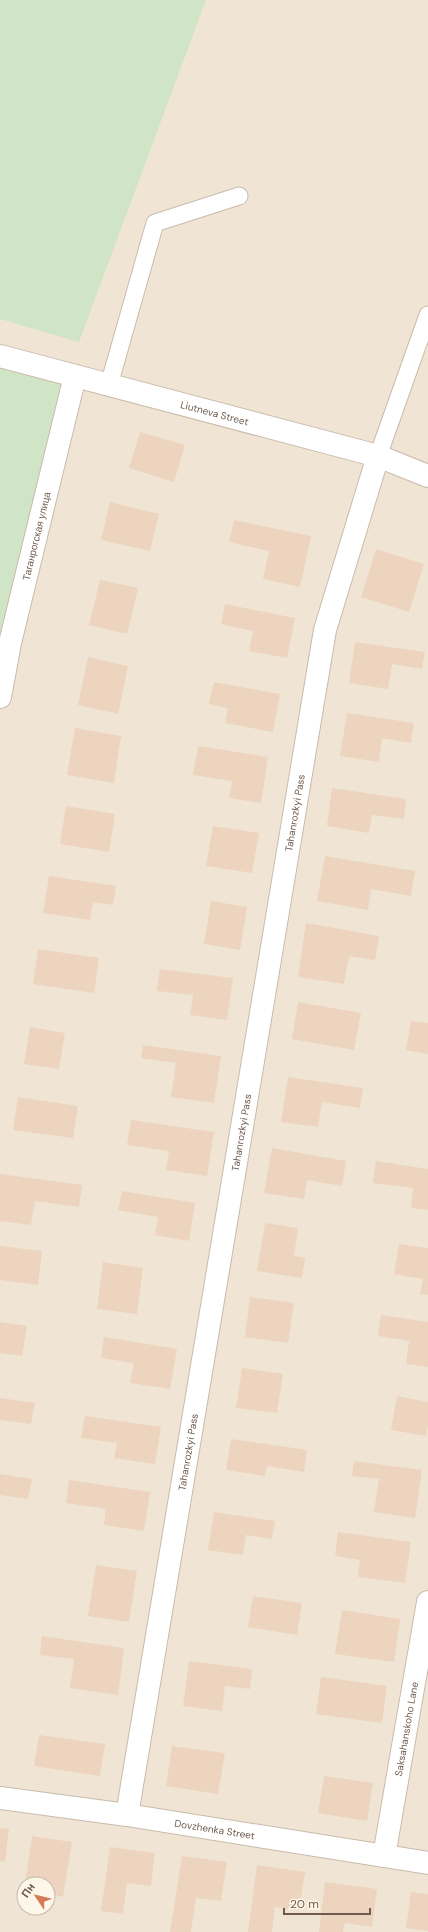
<svg xmlns="http://www.w3.org/2000/svg" width="428" height="1932" viewBox="0 0 428 1932" font-family="'DM Sans',sans-serif">
  <rect width="100%" height="100%" fill="#faf3e5"/>
  <!-- residential -->
  <path fill="#f0e5d4" fill-rule="evenodd" d="M 0,0 L 428,0 L 428,1932 L 0,1932 ZM 24,1884 L 48,1884 L 48,1908 L 24,1908 Z"/>
  <!-- green -->
  <path fill="#d0e5c5" d="M 0,0 L 206,0 L 79,342 L 0,319 Z
    M 0,361 L 68,381 L 0,667 Z"/>
  <!-- building -->
  <path fill="#ecd4bf" d="M 140,432 L 185,445 L 174,482 L 129,468 Z
    M 110,502 L 159,514 L 150,551 L 101,540 Z
    M 234,520 L 311,536 L 300,587 L 263,579 L 269,551 L 229,542 Z
    M 376,549 L 424,564 L 409,612 L 361,597 Z
    M 100,580 L 138,588 L 127,634 L 89,625 Z
    M 225,604 L 295,618 L 287,658 L 249,651 L 253,631 L 221,624 Z
    M 355,642 L 425,652 L 422,669 L 392,664 L 388,689 L 349,683 Z
    M 88,657 L 128,666 L 118,714 L 78,705 Z
    M 214,682 L 280,694 L 273,732 L 225,723 L 228,708 L 209,704 Z
    M 347,713 L 414,723 L 411,743 L 382,738 L 379,762 L 340,756 Z
    M 75,728 L 121,736 L 114,783 L 67,775 Z
    M 198,746 L 268,757 L 261,803 L 229,798 L 232,781 L 193,775 Z
    M 332,788 L 406,799 L 404,819 L 372,815 L 369,833 L 327,826 Z
    M 66,806 L 115,814 L 109,852 L 60,844 Z
    M 213,826 L 259,833 L 252,873 L 206,866 Z
    M 325,856 L 415,871 L 411,896 L 371,889 L 368,910 L 317,901 Z
    M 49,876 L 116,886 L 113,905 L 93,902 L 90,920 L 43,913 Z
    M 211,901 L 247,907 L 240,950 L 204,944 Z
    M 306,923 L 379,936 L 375,960 L 349,956 L 344,984 L 298,977 Z
    M 38,949 L 99,958 L 94,993 L 33,984 Z
    M 160,969 L 233,978 L 227,1020 L 190,1015 L 193,995 L 157,991 Z
    M 298,1002 L 361,1013 L 354,1050 L 292,1039 Z
    M 411,1021 L 428,1023 L 428,1054 L 406,1050 Z
    M 30,1027 L 65,1033 L 59,1069 L 24,1064 Z
    M 143,1045 L 221,1056 L 214,1103 L 171,1097 L 176,1063 L 141,1058 Z
    M 288,1077 L 363,1088 L 360,1108 L 322,1102 L 318,1127 L 281,1122 Z
    M 18,1097 L 78,1106 L 73,1138 L 13,1130 Z
    M 131,1120 L 214,1132 L 207,1176 L 166,1170 L 169,1151 L 127,1145 Z
    M 272,1148 L 346,1161 L 342,1186 L 307,1180 L 304,1199 L 264,1193 Z
    M 376,1161 L 428,1169 L 428,1210 L 411,1208 L 413,1188 L 373,1183 Z
    M 0,1174 L 82,1185 L 79,1207 L 35,1201 L 31,1225 L 0,1221 Z
    M 122,1191 L 195,1203 L 189,1241 L 155,1235 L 158,1217 L 118,1210 Z
    M 265,1223 L 298,1228 L 294,1256 L 305,1258 L 302,1278 L 257,1271 Z
    M 399,1244 L 428,1248 L 428,1295 L 420,1294 L 423,1279 L 394,1274 Z
    M 0,1246 L 42,1251 L 38,1285 L 0,1280 Z
    M 103,1262 L 143,1268 L 137,1314 L 97,1309 Z
    M 250,1297 L 294,1303 L 288,1343 L 245,1337 Z
    M 381,1315 L 428,1322 L 428,1367 L 406,1364 L 409,1341 L 378,1336 Z
    M 0,1322 L 27,1326 L 22,1356 L 0,1353 Z
    M 104,1337 L 177,1349 L 170,1389 L 130,1383 L 134,1363 L 101,1358 Z
    M 242,1368 L 283,1374 L 277,1413 L 236,1408 Z
    M 397,1396 L 428,1402 L 428,1424 L 426,1436 L 391,1430 Z
    M 0,1398 L 35,1403 L 31,1424 L 0,1420 Z
    M 85,1416 L 161,1427 L 155,1464 L 114,1458 L 117,1443 L 81,1438 Z
    M 231,1439 L 307,1450 L 304,1472 L 267,1466 L 265,1476 L 226,1470 Z
    M 354,1461 L 422,1470 L 415,1518 L 374,1512 L 379,1479 L 352,1476 Z
    M 0,1474 L 32,1479 L 28,1499 L 0,1495 Z
    M 69,1480 L 150,1492 L 144,1531 L 104,1525 L 106,1509 L 66,1503 Z
    M 214,1512 L 275,1521 L 272,1539 L 246,1535 L 243,1555 L 208,1550 Z
    M 338,1532 L 411,1542 L 405,1583 L 358,1577 L 360,1560 L 335,1556 Z
    M 96,1565 L 137,1571 L 129,1622 L 88,1616 Z
    M 253,1596 L 302,1603 L 297,1635 L 248,1627 Z
    M 342,1610 L 400,1619 L 394,1662 L 335,1654 Z
    M 42,1636 L 124,1648 L 118,1695 L 70,1688 L 74,1659 L 40,1655 Z
    M 189,1661 L 252,1669 L 250,1689 L 225,1686 L 222,1711 L 183,1706 Z
    M 321,1677 L 387,1686 L 382,1723 L 316,1714 Z
    M 39,1735 L 105,1744 L 100,1776 L 34,1766 Z
    M 172,1746 L 225,1753 L 218,1794 L 166,1786 Z
    M 324,1776 L 373,1783 L 367,1821 L 318,1813 Z
    M 0,1828 L 9,1829 L 5,1862 L 0,1861 Z
    M 32,1836 L 72,1842 L 63,1897 L 48,1894 L 48,1884 L 25,1884 Z
    M 110,1847 L 155,1853 L 151,1886 L 127,1883 L 123,1914 L 101,1911 Z
    M 182,1856 L 227,1862 L 221,1901 L 196,1898 L 191,1932 L 170,1932 Z
    M 257,1865 L 305,1872 L 299,1911 L 275,1907 L 272,1932 L 248,1932 Z
    M 325,1882 L 377,1889 L 372,1927 L 345,1923 L 343,1932 L 319,1932 Z
    M 411,1892 L 428,1894 L 428,1931 L 406,1928 Z"/>
  <g fill="none" stroke-linecap="round" stroke-linejoin="round">
    <defs>
      <path id="service" d="M 109,385 L 155,223 L 239,196
        M 378,456 L 428,315"/>
      <g id="minor">
        <path id="s1" d="M 0,356 L 378,456 L 428,476"/>
        <path id="s2" d="M 0,697 L 10,643 L 75,376"/>
        <path id="s3" d="M 0,1798 L 127,1815 L 428,1863"/>
        <path id="s4" d="M 127,1815 L 325,630 L 378,456"/>
        <path id="s5" d="M 384,1856 L 428,1602"/>
      </g>
    </defs>
    <!-- service casing -->
    <use href="#service" stroke="#c9bbac" stroke-width="19"/>
    <!-- minor casing -->
    <use href="#minor" stroke="#c9bbac" stroke-width="24"/>
    <!-- service -->
    <use href="#service" stroke="#fff" stroke-width="17"/>
    <!-- minor -->
    <use href="#minor" stroke="#fff" stroke-width="22"/>
  </g>
  <g text-anchor="middle" dominant-baseline="central" stroke-width="3" stroke-linejoin="round" paint-order="stroke">
    <!-- street labels -->
    <g font-size="10" fill="#6f5b4d" stroke="#fdf7ea">
      <text stroke="none"><textPath href="#s1" startOffset="222">Liutneva Street</textPath></text>
      <text stroke="none"><textPath href="#s2" startOffset="165">Таганрогская улица</textPath></text>
      <text stroke="none"><textPath href="#s4" startOffset="1016">Tahanrozkyi Pass</textPath></text>
      <text stroke="none"><textPath href="#s4" startOffset="692">Tahanrozkyi Pass</textPath></text>
      <text stroke="none"><textPath href="#s4" startOffset="368">Tahanrozkyi Pass</textPath></text>
      <text stroke="none"><textPath href="#s5" startOffset="129">Saksahanskoho Lane</textPath></text>
      <text stroke="none"><textPath href="#s3" startOffset="217">Dovzhenka Street</textPath></text>
    </g>
  </g>
  <!-- north arrow -->
  <g transform="translate(36 1896) rotate(305)"><circle r="19" fill="#fdf7ea" stroke="#c4b9ab"/>
  <path d="M0-3L7 15L0 10L-7 15Z" fill="#d77a57"/>
  <text y="-6" font-size="11" font-weight="bold" text-anchor="middle" fill="#6f5b4d">Пн</text>
  </g>
  <!-- scale -->
  <path d="M284 1908v6h86v-6" fill="none" stroke="#6f5b4d" stroke-width="2"/>
  <text x="290" y="1908" font-size="12" fill="#6f5b4d" stroke="#fdf7ea" stroke-width="3" paint-order="stroke">20 m</text>
</svg>
